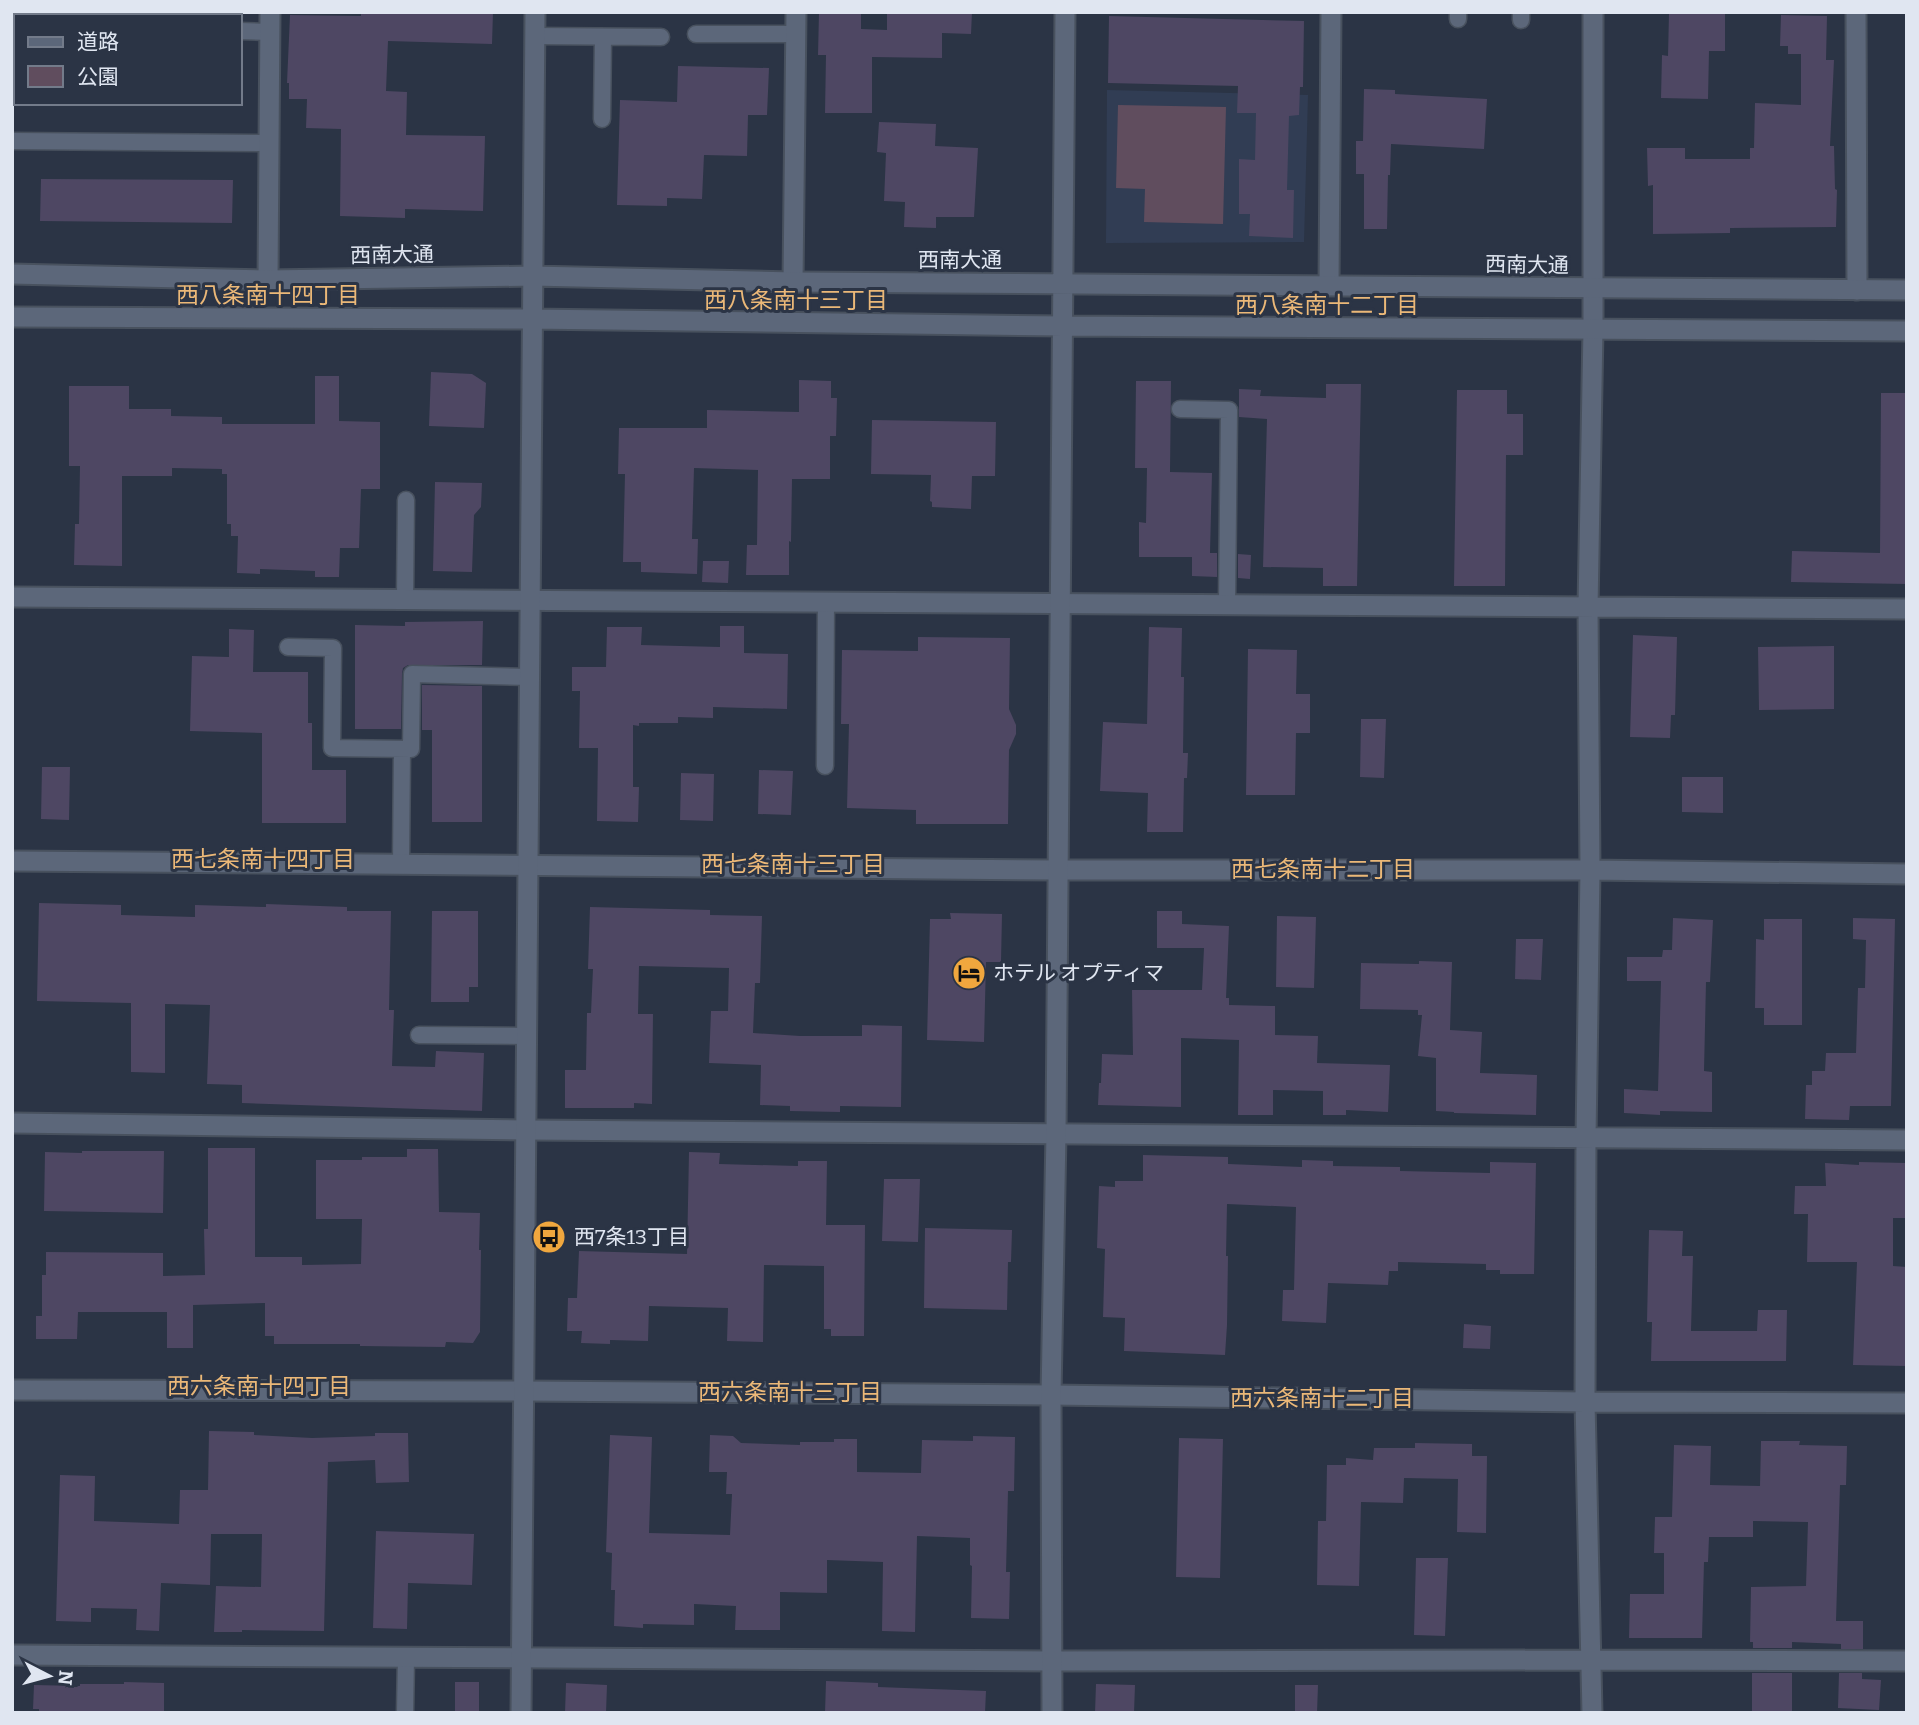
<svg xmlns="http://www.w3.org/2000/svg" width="1919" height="1725" viewBox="0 0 1919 1725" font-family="Bitter,'Noto Sans JP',serif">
  <rect width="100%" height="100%" fill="#2b3445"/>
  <!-- built -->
  <path fill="#313d54" d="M 1107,90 L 1308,95 L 1304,242 L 1106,243 Z"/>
  <!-- green -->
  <path fill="#604d5e" d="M 1118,105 L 1226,107 L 1223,224 L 1144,222 L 1145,189 L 1116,188 Z"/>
  <!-- building -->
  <path fill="#4e4763" d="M 361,12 L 493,12 L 492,44 L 388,41 L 386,91 L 407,92 L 406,135 L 485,136 L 483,211 L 405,209 L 405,218 L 340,216 L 341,129 L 306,128 L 307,99 L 289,99 L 289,83 L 287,83 L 290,15 L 361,16 Z
    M 819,12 L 861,12 L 861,29 L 887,30 L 887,12 L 972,12 L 971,34 L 942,33 L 942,58 L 872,57 L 872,113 L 825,113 L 826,55 L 818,55 Z
    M 1669,13 L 1725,14 L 1725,51 L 1709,51 L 1708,99 L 1661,98 L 1662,55 L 1668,56 Z
    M 1781,15 L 1827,16 L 1826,60 L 1834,60 L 1830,146 L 1834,146 L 1835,189 L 1837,190 L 1836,227 L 1730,228 L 1730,233 L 1653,234 L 1653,185 L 1648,186 L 1647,148 L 1685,148 L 1685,159 L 1750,159 L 1750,148 L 1754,148 L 1755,103 L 1801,105 L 1801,54 L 1788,54 L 1788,46 L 1780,46 Z
    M 1109,16 L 1304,21 L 1303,87 L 1300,87 L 1299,115 L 1289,116 L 1287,190 L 1294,190 L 1293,238 L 1249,236 L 1250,214 L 1239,214 L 1239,159 L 1255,160 L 1256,113 L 1237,113 L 1238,86 L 1108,83 Z
    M 678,66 L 769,68 L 767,115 L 748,115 L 747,156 L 704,155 L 702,199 L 667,198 L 667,206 L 617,205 L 620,100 L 677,102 Z
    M 1364,89 L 1395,90 L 1395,94 L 1487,99 L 1484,149 L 1391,144 L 1390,175 L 1388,175 L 1387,229 L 1364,229 L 1364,174 L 1356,174 L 1356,141 L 1363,141 Z
    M 879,122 L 936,124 L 935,146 L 978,148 L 974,217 L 936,217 L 936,228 L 904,227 L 905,202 L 884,201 L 886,153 L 877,152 Z
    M 41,179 L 233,180 L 232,223 L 40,221 Z
    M 431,372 L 472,374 L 486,383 L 484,428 L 429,426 Z
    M 315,376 L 339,376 L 339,421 L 380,422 L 380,489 L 361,489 L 359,548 L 340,548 L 339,577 L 315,577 L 315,571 L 260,569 L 260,574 L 237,573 L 238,536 L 231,536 L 231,524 L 227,524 L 227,474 L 222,474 L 222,469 L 172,468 L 172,476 L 122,476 L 122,566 L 74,565 L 75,524 L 79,524 L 80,466 L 69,466 L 69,386 L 129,386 L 129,409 L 171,409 L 171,416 L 222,417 L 222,424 L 315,424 Z
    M 799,380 L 831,381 L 831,398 L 837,398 L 836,436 L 830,436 L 830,479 L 792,479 L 791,542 L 789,541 L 789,575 L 746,575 L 747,545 L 757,545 L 758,470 L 694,468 L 692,539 L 698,539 L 697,574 L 641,572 L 641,562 L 623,562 L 625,474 L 618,474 L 619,428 L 707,428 L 707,410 L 799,412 Z
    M 1136,381 L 1171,381 L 1170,472 L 1212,473 L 1210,553 L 1217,553 L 1217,577 L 1192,576 L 1192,557 L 1139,557 L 1139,522 L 1146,523 L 1147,468 L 1135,468 Z
    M 1326,384 L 1361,384 L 1357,586 L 1323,586 L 1323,568 L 1263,567 L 1267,419 L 1239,417 L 1239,389 L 1261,390 L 1260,396 L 1326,398 Z
    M 1457,390 L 1507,390 L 1507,414 L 1523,414 L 1523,455 L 1506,455 L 1505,586 L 1454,586 Z
    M 1881,393 L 1907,393 L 1907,584 L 1791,582 L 1792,551 L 1880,553 Z
    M 872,420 L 996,422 L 995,476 L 972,476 L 971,509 L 932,507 L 932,502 L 930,501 L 931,475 L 871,474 Z
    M 435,482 L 482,483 L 481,507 L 474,515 L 472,572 L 433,571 Z
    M 1238,554 L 1251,555 L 1250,579 L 1238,578 Z
    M 703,561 L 729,561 L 728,583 L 702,582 Z
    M 483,621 L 482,665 L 408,665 L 403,668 L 402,674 L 401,729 L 355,729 L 355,625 L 405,626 L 405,622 Z
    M 720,626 L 744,626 L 744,653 L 788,654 L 787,709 L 713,707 L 713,718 L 678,717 L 678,723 L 639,723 L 639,726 L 633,725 L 633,787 L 639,787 L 638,822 L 597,821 L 598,748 L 579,748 L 580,691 L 572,691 L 572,667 L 606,667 L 607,627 L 642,627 L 641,645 L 720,647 Z
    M 1149,627 L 1182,628 L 1181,677 L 1184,677 L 1183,753 L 1188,753 L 1187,778 L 1184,778 L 1183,832 L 1147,832 L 1148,793 L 1100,791 L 1103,722 L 1147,724 Z
    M 229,629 L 254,630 L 253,672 L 308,672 L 308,723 L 312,723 L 312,770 L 346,770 L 346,823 L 262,823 L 262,733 L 190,731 L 192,656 L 229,657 Z
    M 1633,635 L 1677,637 L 1675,715 L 1671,715 L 1670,738 L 1630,737 Z
    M 918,637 L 1010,638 L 1009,709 L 1016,725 L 1016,734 L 1009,750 L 1008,824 L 916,824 L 916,810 L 847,808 L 849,724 L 841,724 L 842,650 L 918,651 Z
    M 1834,646 L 1834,709 L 1759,710 L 1758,647 Z
    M 1248,649 L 1297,650 L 1296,694 L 1310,694 L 1310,733 L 1296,733 L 1295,795 L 1246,795 Z
    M 422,685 L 482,686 L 482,822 L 432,822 L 432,730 L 422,730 Z
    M 1361,719 L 1386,719 L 1384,778 L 1360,777 Z
    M 42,767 L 70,767 L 69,820 L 41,819 Z
    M 759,770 L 793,771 L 791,815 L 758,814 Z
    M 681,773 L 714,774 L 713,821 L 680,820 Z
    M 1682,777 L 1723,777 L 1723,813 L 1682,812 Z
    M 39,903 L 121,905 L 121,915 L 195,917 L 195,905 L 266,907 L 266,904 L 347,907 L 347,911 L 391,911 L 389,1010 L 394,1010 L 392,1066 L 435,1067 L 436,1051 L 484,1053 L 482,1111 L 242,1103 L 242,1085 L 207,1084 L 210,1005 L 165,1004 L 165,1073 L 131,1072 L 131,1003 L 37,1001 Z
    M 590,907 L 710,910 L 710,915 L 762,916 L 760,983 L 755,983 L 753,1033 L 800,1036 L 862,1036 L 862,1025 L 902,1026 L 901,1107 L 840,1106 L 840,1112 L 790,1111 L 790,1106 L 760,1105 L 761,1065 L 709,1063 L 711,1011 L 728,1011 L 729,968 L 639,966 L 638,1014 L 653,1014 L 652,1104 L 634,1103 L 634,1108 L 565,1108 L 565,1070 L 586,1070 L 587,1013 L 591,1013 L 593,969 L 588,969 Z
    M 432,911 L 478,911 L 478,987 L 469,987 L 469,1002 L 431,1002 Z
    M 1157,911 L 1182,911 L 1182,924 L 1229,926 L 1226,998 L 1229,998 L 1229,1005 L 1275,1006 L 1275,1035 L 1318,1036 L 1317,1063 L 1390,1065 L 1388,1112 L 1346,1110 L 1346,1115 L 1323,1115 L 1323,1091 L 1273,1090 L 1273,1115 L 1238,1115 L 1239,1040 L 1181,1038 L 1181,1107 L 1098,1105 L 1099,1083 L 1101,1083 L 1102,1054 L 1133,1055 L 1132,990 L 1202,990 L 1204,948 L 1157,948 Z
    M 950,913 L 1002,914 L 1001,962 L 986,962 L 984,1042 L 927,1040 L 930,919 L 951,919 Z
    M 1277,916 L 1316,917 L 1314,988 L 1276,987 Z
    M 1673,918 L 1713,920 L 1710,982 L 1706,982 L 1704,1071 L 1712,1072 L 1712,1112 L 1660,1111 L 1660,1115 L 1624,1113 L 1624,1089 L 1658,1091 L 1661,981 L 1627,981 L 1627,957 L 1662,957 L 1663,950 L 1672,950 Z
    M 1853,918 L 1895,919 L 1891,1106 L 1850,1106 L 1849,1120 L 1805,1119 L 1806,1085 L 1812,1085 L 1812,1071 L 1825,1071 L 1826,1053 L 1856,1053 L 1858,988 L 1865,988 L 1866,940 L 1853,939 Z
    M 1764,919 L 1802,919 L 1802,1025 L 1764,1025 L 1764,1008 L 1755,1008 L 1756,939 L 1764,940 Z
    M 1516,939 L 1543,939 L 1541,980 L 1515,979 Z
    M 1419,961 L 1452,962 L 1450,1030 L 1482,1032 L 1480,1073 L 1537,1075 L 1536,1115 L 1454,1113 L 1454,1112 L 1436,1111 L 1436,1058 L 1418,1056 L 1422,1015 L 1418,1015 L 1418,1010 L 1360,1009 L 1361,963 L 1419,964 Z
    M 208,1148 L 255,1148 L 255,1257 L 302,1257 L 302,1265 L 361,1264 L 362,1219 L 316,1219 L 316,1160 L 362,1160 L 362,1157 L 407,1157 L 407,1149 L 438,1149 L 439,1212 L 480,1213 L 479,1250 L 481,1250 L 480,1332 L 473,1343 L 446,1342 L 445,1347 L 360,1346 L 360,1344 L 274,1344 L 274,1336 L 265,1336 L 265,1303 L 193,1305 L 193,1348 L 167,1348 L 167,1312 L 78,1312 L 77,1339 L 36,1339 L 36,1316 L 42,1316 L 42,1275 L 46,1275 L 46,1252 L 163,1253 L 163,1276 L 205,1275 L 204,1229 L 208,1229 Z
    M 82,1151 L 164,1151 L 163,1213 L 44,1211 L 45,1152 L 82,1153 Z
    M 689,1152 L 720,1153 L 719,1164 L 798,1166 L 798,1161 L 827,1161 L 826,1225 L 865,1225 L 864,1336 L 831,1336 L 831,1329 L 824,1329 L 824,1266 L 764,1265 L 763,1342 L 727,1341 L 728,1308 L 649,1306 L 648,1341 L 610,1340 L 610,1344 L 581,1343 L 582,1331 L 567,1331 L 568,1298 L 577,1298 L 579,1251 L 687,1254 Z
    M 1143,1155 L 1228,1157 L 1228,1164 L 1302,1167 L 1302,1160 L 1333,1161 L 1333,1166 L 1400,1167 L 1400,1171 L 1490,1173 L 1490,1162 L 1536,1163 L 1534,1274 L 1500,1274 L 1500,1270 L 1486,1270 L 1486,1264 L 1398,1262 L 1398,1271 L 1389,1271 L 1388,1285 L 1328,1283 L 1326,1323 L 1282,1321 L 1283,1290 L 1294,1290 L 1296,1207 L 1227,1204 L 1226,1256 L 1228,1256 L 1227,1325 L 1225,1355 L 1124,1351 L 1125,1318 L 1103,1317 L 1105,1249 L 1097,1248 L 1099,1186 L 1115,1187 L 1115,1181 L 1143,1181 Z
    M 1859,1162 L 1907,1163 L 1907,1218 L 1893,1218 L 1893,1266 L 1907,1267 L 1907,1366 L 1853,1365 L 1857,1262 L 1807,1262 L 1808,1214 L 1794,1214 L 1795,1186 L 1826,1186 L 1825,1163 L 1859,1165 Z
    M 884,1179 L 920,1179 L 918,1242 L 882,1241 Z
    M 925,1228 L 1012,1230 L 1011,1262 L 1008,1262 L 1007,1310 L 924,1308 Z
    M 1649,1230 L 1683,1231 L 1682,1256 L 1693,1256 L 1691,1331 L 1757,1331 L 1758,1310 L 1787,1310 L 1786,1361 L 1651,1361 L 1652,1322 L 1647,1322 Z
    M 1464,1324 L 1491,1326 L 1490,1349 L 1463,1348 Z
    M 209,1431 L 254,1432 L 254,1435 L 312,1438 L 375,1436 L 375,1433 L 408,1433 L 409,1482 L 376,1483 L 375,1460 L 328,1462 L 324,1631 L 242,1630 L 242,1632 L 214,1632 L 216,1586 L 261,1587 L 262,1534 L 211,1534 L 210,1585 L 161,1583 L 159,1631 L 136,1630 L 137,1609 L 91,1608 L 91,1622 L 56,1621 L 60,1475 L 95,1476 L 94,1521 L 179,1524 L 180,1490 L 208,1490 Z
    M 610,1435 L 652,1437 L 649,1533 L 730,1535 L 732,1494 L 726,1494 L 727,1472 L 709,1472 L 710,1435 L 733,1436 L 741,1443 L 800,1445 L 800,1442 L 834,1442 L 834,1439 L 857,1439 L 857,1472 L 921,1473 L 922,1440 L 973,1441 L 973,1436 L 1015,1437 L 1014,1491 L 1008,1491 L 1006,1572 L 1010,1572 L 1009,1619 L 971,1618 L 972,1566 L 970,1565 L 970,1538 L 917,1536 L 915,1632 L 882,1631 L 883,1562 L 827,1560 L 827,1593 L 780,1592 L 780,1630 L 735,1630 L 736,1606 L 694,1604 L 694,1625 L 643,1624 L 643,1628 L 614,1626 L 615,1590 L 611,1590 L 612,1553 L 606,1552 Z
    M 1179,1438 L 1223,1439 L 1220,1578 L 1176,1577 Z
    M 1761,1441 L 1800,1441 L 1799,1445 L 1847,1446 L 1846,1485 L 1840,1485 L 1836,1621 L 1863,1621 L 1863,1649 L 1841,1649 L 1841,1644 L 1792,1642 L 1792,1648 L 1753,1648 L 1753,1642 L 1750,1642 L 1751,1587 L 1806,1586 L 1808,1522 L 1753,1521 L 1753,1537 L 1709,1537 L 1708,1562 L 1704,1562 L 1702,1638 L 1629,1638 L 1630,1594 L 1664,1594 L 1664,1553 L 1654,1553 L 1655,1517 L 1672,1517 L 1674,1445 L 1711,1446 L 1710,1485 L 1760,1486 Z
    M 1415,1443 L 1472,1444 L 1472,1456 L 1487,1456 L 1486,1533 L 1457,1532 L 1458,1479 L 1404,1478 L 1403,1503 L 1361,1502 L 1359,1586 L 1317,1585 L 1318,1521 L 1326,1521 L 1327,1465 L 1346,1465 L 1346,1458 L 1373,1460 L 1374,1448 L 1415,1448 Z
    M 376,1531 L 474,1534 L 472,1585 L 408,1583 L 407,1629 L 373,1628 Z
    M 1416,1558 L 1448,1558 L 1445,1636 L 1414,1635 Z
    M 1752,1673 L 1792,1673 L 1792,1713 L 1752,1713 Z
    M 1839,1673 L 1862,1673 L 1862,1679 L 1881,1680 L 1879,1710 L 1838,1708 Z
    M 826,1681 L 878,1683 L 878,1687 L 986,1691 L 985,1713 L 825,1713 Z
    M 124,1682 L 164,1683 L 164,1713 L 39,1713 L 39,1709 L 33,1709 L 34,1685 L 80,1686 L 80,1684 L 124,1684 Z
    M 455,1682 L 479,1682 L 479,1713 L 455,1713 Z
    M 566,1683 L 607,1685 L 606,1713 L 565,1713 Z
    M 1096,1684 L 1135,1685 L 1134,1713 L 1095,1713 Z
    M 1295,1685 L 1318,1685 L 1317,1713 L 1295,1713 Z"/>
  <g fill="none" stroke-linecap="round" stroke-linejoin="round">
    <defs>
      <path id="service" d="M 1458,19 L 1458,12
        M 1521,20 L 1521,12
        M 240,31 L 270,32
        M 696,34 L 796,34
        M 12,35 L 16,35
        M 535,36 L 661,37
        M 602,119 L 603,37
        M 12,141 L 269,143
        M 1180,409 L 1229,410 L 1227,604
        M 405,598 L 406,500
        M 288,647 L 333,648 L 332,748 L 411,749 L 412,674 L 530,677
        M 825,766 L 826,601
        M 401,864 L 402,749
        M 419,1035 L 527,1036
        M 405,1713 L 406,1658"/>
      <path id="minor" d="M 1856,12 L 1857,290
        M 268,280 L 270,12
        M 793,282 L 796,12
        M 1329,285 L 1331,12
        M 12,597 L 1907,609
        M 12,861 L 1057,870 L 1590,870 L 1907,874
        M 12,1123 L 527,1130 L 1907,1140
        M 12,1390 L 523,1391 L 1051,1395 L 1585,1402 L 1907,1403
        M 12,1655 L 1053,1661 L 1592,1660 L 1907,1661
        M 1592,1713 L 1585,1402 L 1586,1138 L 1590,870 L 1588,608 L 1593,329 L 1593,12"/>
      <path id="tertiary" d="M 12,274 L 268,280 L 533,276 L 793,282 L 1907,290
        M 12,317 L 531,319 L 1063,326 L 1907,331
        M 521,1713 L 535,12
        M 1052,1713 L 1051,1395 L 1056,1134 L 1065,12"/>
    </defs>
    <!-- service casing -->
    <use href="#service" stroke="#48515e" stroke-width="19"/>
    <!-- minor casing -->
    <use href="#minor" stroke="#48515e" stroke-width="23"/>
    <!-- tertiary casing -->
    <use href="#tertiary" stroke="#48515e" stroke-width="23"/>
    <!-- service -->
    <use href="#service" stroke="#5c677a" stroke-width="16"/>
    <!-- minor -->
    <use href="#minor" stroke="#5c677a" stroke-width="19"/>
    <!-- tertiary -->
    <use href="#tertiary" stroke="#5c677a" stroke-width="19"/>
  </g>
  <!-- icons -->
  <defs>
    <symbol id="hotel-disc" viewBox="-11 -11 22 22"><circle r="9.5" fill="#f0a73e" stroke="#2b3445"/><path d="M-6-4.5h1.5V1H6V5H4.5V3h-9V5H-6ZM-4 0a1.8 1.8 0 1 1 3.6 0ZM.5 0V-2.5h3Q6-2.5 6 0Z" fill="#111"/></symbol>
    <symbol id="bus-disc" viewBox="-11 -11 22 22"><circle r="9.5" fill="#f0a73e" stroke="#2b3445"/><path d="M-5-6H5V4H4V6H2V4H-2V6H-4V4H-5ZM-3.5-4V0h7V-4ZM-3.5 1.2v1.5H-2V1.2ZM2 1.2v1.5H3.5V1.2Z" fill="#111"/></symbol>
  </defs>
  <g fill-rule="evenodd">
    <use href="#hotel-disc" x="950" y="954" width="38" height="38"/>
    <use href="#bus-disc" x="530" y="1218" width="38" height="38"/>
  </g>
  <g text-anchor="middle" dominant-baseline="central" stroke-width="6" stroke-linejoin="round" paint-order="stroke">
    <!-- street labels -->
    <g font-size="21" fill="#e0e6f1" stroke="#2b3445">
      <text transform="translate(392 255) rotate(-1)">西南大通</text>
      <text x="960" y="260">西南大通</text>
      <text transform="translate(1527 265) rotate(1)">西南大通</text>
    </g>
    <!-- poi labels -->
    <g font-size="21" fill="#e0e6f1" stroke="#2b3445" text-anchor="start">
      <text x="993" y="973">ホテル オプティマ</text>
      <text x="574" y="1237">西7条13丁目</text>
    </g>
    <!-- neighbourhood labels -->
    <g font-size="23" fill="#ebb878" stroke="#2b3445">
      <text x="268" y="295">西八条南十四丁目</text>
      <text x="796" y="300">西八条南十三丁目</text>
      <text x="1327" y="305">西八条南十二丁目</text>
      <text x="263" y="859">西七条南十四丁目</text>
      <text x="793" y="864">西七条南十三丁目</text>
      <text x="1323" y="869">西七条南十二丁目</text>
      <text x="259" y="1386">西六条南十四丁目</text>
      <text x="790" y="1392">西六条南十三丁目</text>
      <text x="1322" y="1398">西六条南十二丁目</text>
    </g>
  </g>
  <!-- border -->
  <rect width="1919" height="1725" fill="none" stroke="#e0e6f1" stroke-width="28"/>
  <!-- legend -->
  <rect x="14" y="14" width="228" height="91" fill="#2b3445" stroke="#737b8a" stroke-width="2"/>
  <rect x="28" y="37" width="35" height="10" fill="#5c677a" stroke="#737b8a" stroke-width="2"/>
  <text x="77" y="49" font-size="21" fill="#e0e6f1">道路</text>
  <rect x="28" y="66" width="35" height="21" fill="#604d5e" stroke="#737b8a" stroke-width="2"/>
  <text x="77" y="84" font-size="21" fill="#e0e6f1">公園</text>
  <!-- north arrow -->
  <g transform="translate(49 1676) rotate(96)" stroke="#2b3445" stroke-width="5" paint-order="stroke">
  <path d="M0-5L12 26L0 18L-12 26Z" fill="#e0e6f1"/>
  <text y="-10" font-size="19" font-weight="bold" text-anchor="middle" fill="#e0e6f1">N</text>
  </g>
</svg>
